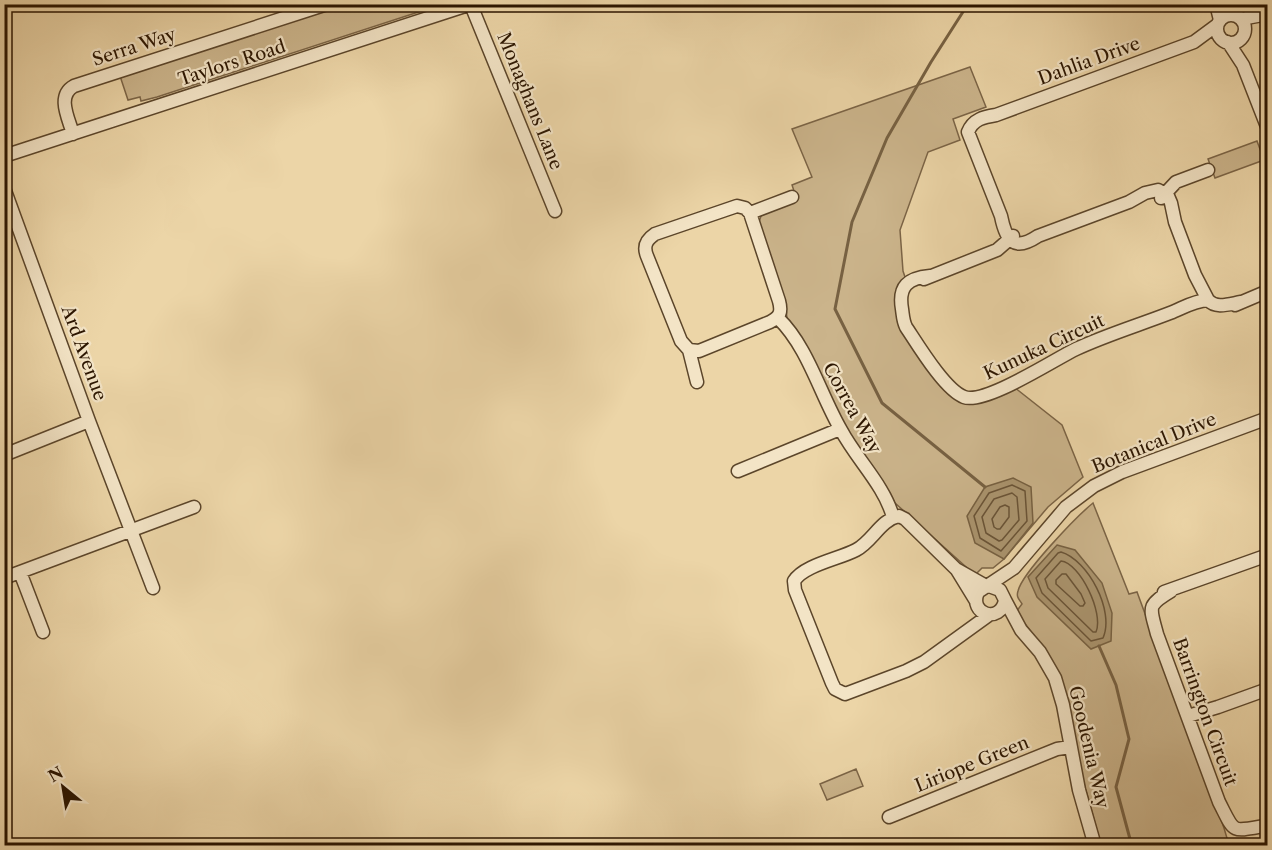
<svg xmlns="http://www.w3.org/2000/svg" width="1272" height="850" viewBox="0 0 1272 850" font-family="'Libre Caslon Text',serif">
  <rect width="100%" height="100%" fill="#ecd5a7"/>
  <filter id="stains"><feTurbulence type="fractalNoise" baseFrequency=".00333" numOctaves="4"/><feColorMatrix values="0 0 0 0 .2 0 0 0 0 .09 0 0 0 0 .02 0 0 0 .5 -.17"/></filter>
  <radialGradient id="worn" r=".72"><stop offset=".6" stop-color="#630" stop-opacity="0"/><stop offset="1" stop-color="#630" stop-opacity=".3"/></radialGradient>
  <!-- green -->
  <path fill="#cbb48b" stroke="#7b6446" stroke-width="1.5" d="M 342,5 L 440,5 L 157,97 L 141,101 L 140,97 L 128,100 L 120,76 Z
    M 970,67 L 986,107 L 953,119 L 960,140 L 928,152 L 900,230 L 903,271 L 906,280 L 897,305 L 899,324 L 958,400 C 974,410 998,394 1014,387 L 1062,425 L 1083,477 L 1048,507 L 1004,559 L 993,568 L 982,568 L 975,575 L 895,503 L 890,493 L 870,468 L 845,428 L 796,329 L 787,319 L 786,308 L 758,225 L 762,213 L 797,200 L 792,185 L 812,177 L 792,129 Z
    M 1257,141 L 1264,160 L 1215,178 L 1208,159 Z
    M 1093,503 L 1129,594 L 1137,592 L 1224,828 L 1229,845 L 1101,845 L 1080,769 L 1065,690 L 1048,654 L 1016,612 L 1022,604 C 1019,599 1016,597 1018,591 C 1022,573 1077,516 1093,503 Z
    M 856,769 L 863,786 L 827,800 L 820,784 Z"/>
  <!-- water -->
  <path fill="#aa946e" stroke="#776142" stroke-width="1.5" d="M 1013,478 L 1031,487 L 1033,523 L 1004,559 L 975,543 L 967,516 L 985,487 Z
    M 1057,545 L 1075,550 L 1102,583 L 1112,613 L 1111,641 L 1091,649 L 1037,597 L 1028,577 Z"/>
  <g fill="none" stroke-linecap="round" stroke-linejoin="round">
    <!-- shore -->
    <path stroke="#6a5437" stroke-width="1.5" d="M 1012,485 L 1025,491 L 1027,521 L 1001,551 L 980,538 L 974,516 L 989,493 Z
      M 1012,493 L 1017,497 L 1019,520 L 1002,540 L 999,541 L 986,533 L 982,517 L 994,499 Z
      M 1005,505 L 1009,507 L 1009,517 L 1000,529 L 997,529 L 994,527 L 992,519 L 1000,507 Z
      M 1061,552 C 1088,560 1115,611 1103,638 L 1091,641 L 1042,593 L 1036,578 L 1058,553 Z
      M 1061,561 C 1080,563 1104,613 1096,632 L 1093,632 L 1048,588 L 1045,579 Z
      M 1062,574 L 1066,574 L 1081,594 L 1085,603 L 1083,606 L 1080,606 L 1056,584 L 1056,580 Z"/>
    <!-- stream -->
    <path stroke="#776142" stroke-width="3" d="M 968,4 L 931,62 L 887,138 L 852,222 L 835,309 L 882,403 L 985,487
      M 1099,646 L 1116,685 L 1129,739 L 1116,787 L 1130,839 L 1134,846"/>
    <defs>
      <path id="minor" d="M 1216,4 L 1220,20
        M 471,5 L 555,211
        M1217 29a14 14 0 1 1 28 0a14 14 0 1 1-28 0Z
        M 1241,19 L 1268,14
        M 1217,25 L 1194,42 L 996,115 C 984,117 973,119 968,132 L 1001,216 C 1006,241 1014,252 1038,236 L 1129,202 L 1145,193 L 1158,190 L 1168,196 L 1171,203 L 1175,222 L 1195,275 L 1208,300 C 1216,309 1229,304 1241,302
        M 1228,42 L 1243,65 L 1268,129
        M 73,134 C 69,119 56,96 74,86 L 327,4
        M 4,156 L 471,4
        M 4,188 L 89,421 L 153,588
        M 1161,198 L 1176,182 L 1208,170
        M 737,206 L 745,208 L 750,213 L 779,301 C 782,312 780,317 770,322 L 699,351 L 689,350 L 681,341 L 647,256 C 643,246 646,240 655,234 Z
        M 750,213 L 792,197
        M 930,276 C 908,278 898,286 902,309 C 903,316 903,321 906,327 C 918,345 945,390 964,397 C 985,405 1055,359 1076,349 C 1106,335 1139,325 1170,313 C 1183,308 1193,301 1208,300
        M 924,279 L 997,250 L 1013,236
        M 1235,305 L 1268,291
        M 778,318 C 808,347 820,394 841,430 C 857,460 884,485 893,517
        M 689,350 L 697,382
        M 4,455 L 89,421
        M 738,471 L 840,429
        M 957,570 L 976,601
        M 20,572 L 43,632
        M 4,578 L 194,507
        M 986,586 L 956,569 L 905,519 L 899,516 C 880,520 873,541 856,550 C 839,559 804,565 794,581 L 795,590 L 832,683 L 835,689 L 845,694 L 906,671 L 924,662 L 989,615
        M 989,586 L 1000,590 L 1005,600 C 1001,624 968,615 978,592 L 1014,568 L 1066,507 L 1094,486 L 1122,472 L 1268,418
        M 1171,591 C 1146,606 1150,607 1157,634 L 1219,802 C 1235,833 1230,832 1264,826
        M 1164,592 L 1268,555
        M 1005,600 L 1021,630 L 1040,652 L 1055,678 L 1063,705 L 1079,790 L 1095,846
        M 1188,716 L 1218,707 L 1268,689
        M 889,817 L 1057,749 L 1070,747"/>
    </defs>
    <!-- minor casing -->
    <use href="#minor" stroke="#5b452a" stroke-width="15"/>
    <!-- minor -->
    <use href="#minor" stroke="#f3e4c6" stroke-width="12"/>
  </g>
  <g text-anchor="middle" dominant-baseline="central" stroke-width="4.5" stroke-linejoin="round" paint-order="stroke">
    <!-- street labels -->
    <g font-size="18" fill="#2b1500" stroke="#f3e4c6">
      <text transform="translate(134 47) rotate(-18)">Serra Way</text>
      <text transform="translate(1089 61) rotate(-20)">Dahlia Drive</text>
      <text transform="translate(232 63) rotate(-18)">Taylors Road</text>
      <text transform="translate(530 101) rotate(68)">Monaghans Lane</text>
      <text transform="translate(1044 347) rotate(-25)">Kunuka Circuit</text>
      <text transform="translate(84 353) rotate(70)">Ard Avenue</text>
      <text transform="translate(852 408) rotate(61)">Correa Way</text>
      <text transform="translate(1154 443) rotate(-22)">Botanical Drive</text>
      <text transform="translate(1205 712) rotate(70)">Barrington Circuit</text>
      <text transform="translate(1089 747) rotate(77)">Goodenia Way</text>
      <text transform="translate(972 764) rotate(-22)">Liriope Green</text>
    </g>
  </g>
  <!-- margin -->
  <rect width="1272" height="850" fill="none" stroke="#ecd5a7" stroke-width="24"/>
  <rect x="6" y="6" width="1260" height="838" fill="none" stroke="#2b1500" stroke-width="3"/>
  <rect x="12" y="12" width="1248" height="826" fill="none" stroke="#2b1500" stroke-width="1.5"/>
  <!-- north arrow -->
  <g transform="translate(63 787) rotate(330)" stroke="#f3e4c6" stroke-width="4.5" paint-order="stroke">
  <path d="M0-4.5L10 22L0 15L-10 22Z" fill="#2b1500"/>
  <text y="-9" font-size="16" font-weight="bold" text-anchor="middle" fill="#2b1500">N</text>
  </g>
  <rect width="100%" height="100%" filter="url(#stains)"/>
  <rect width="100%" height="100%" fill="url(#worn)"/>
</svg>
